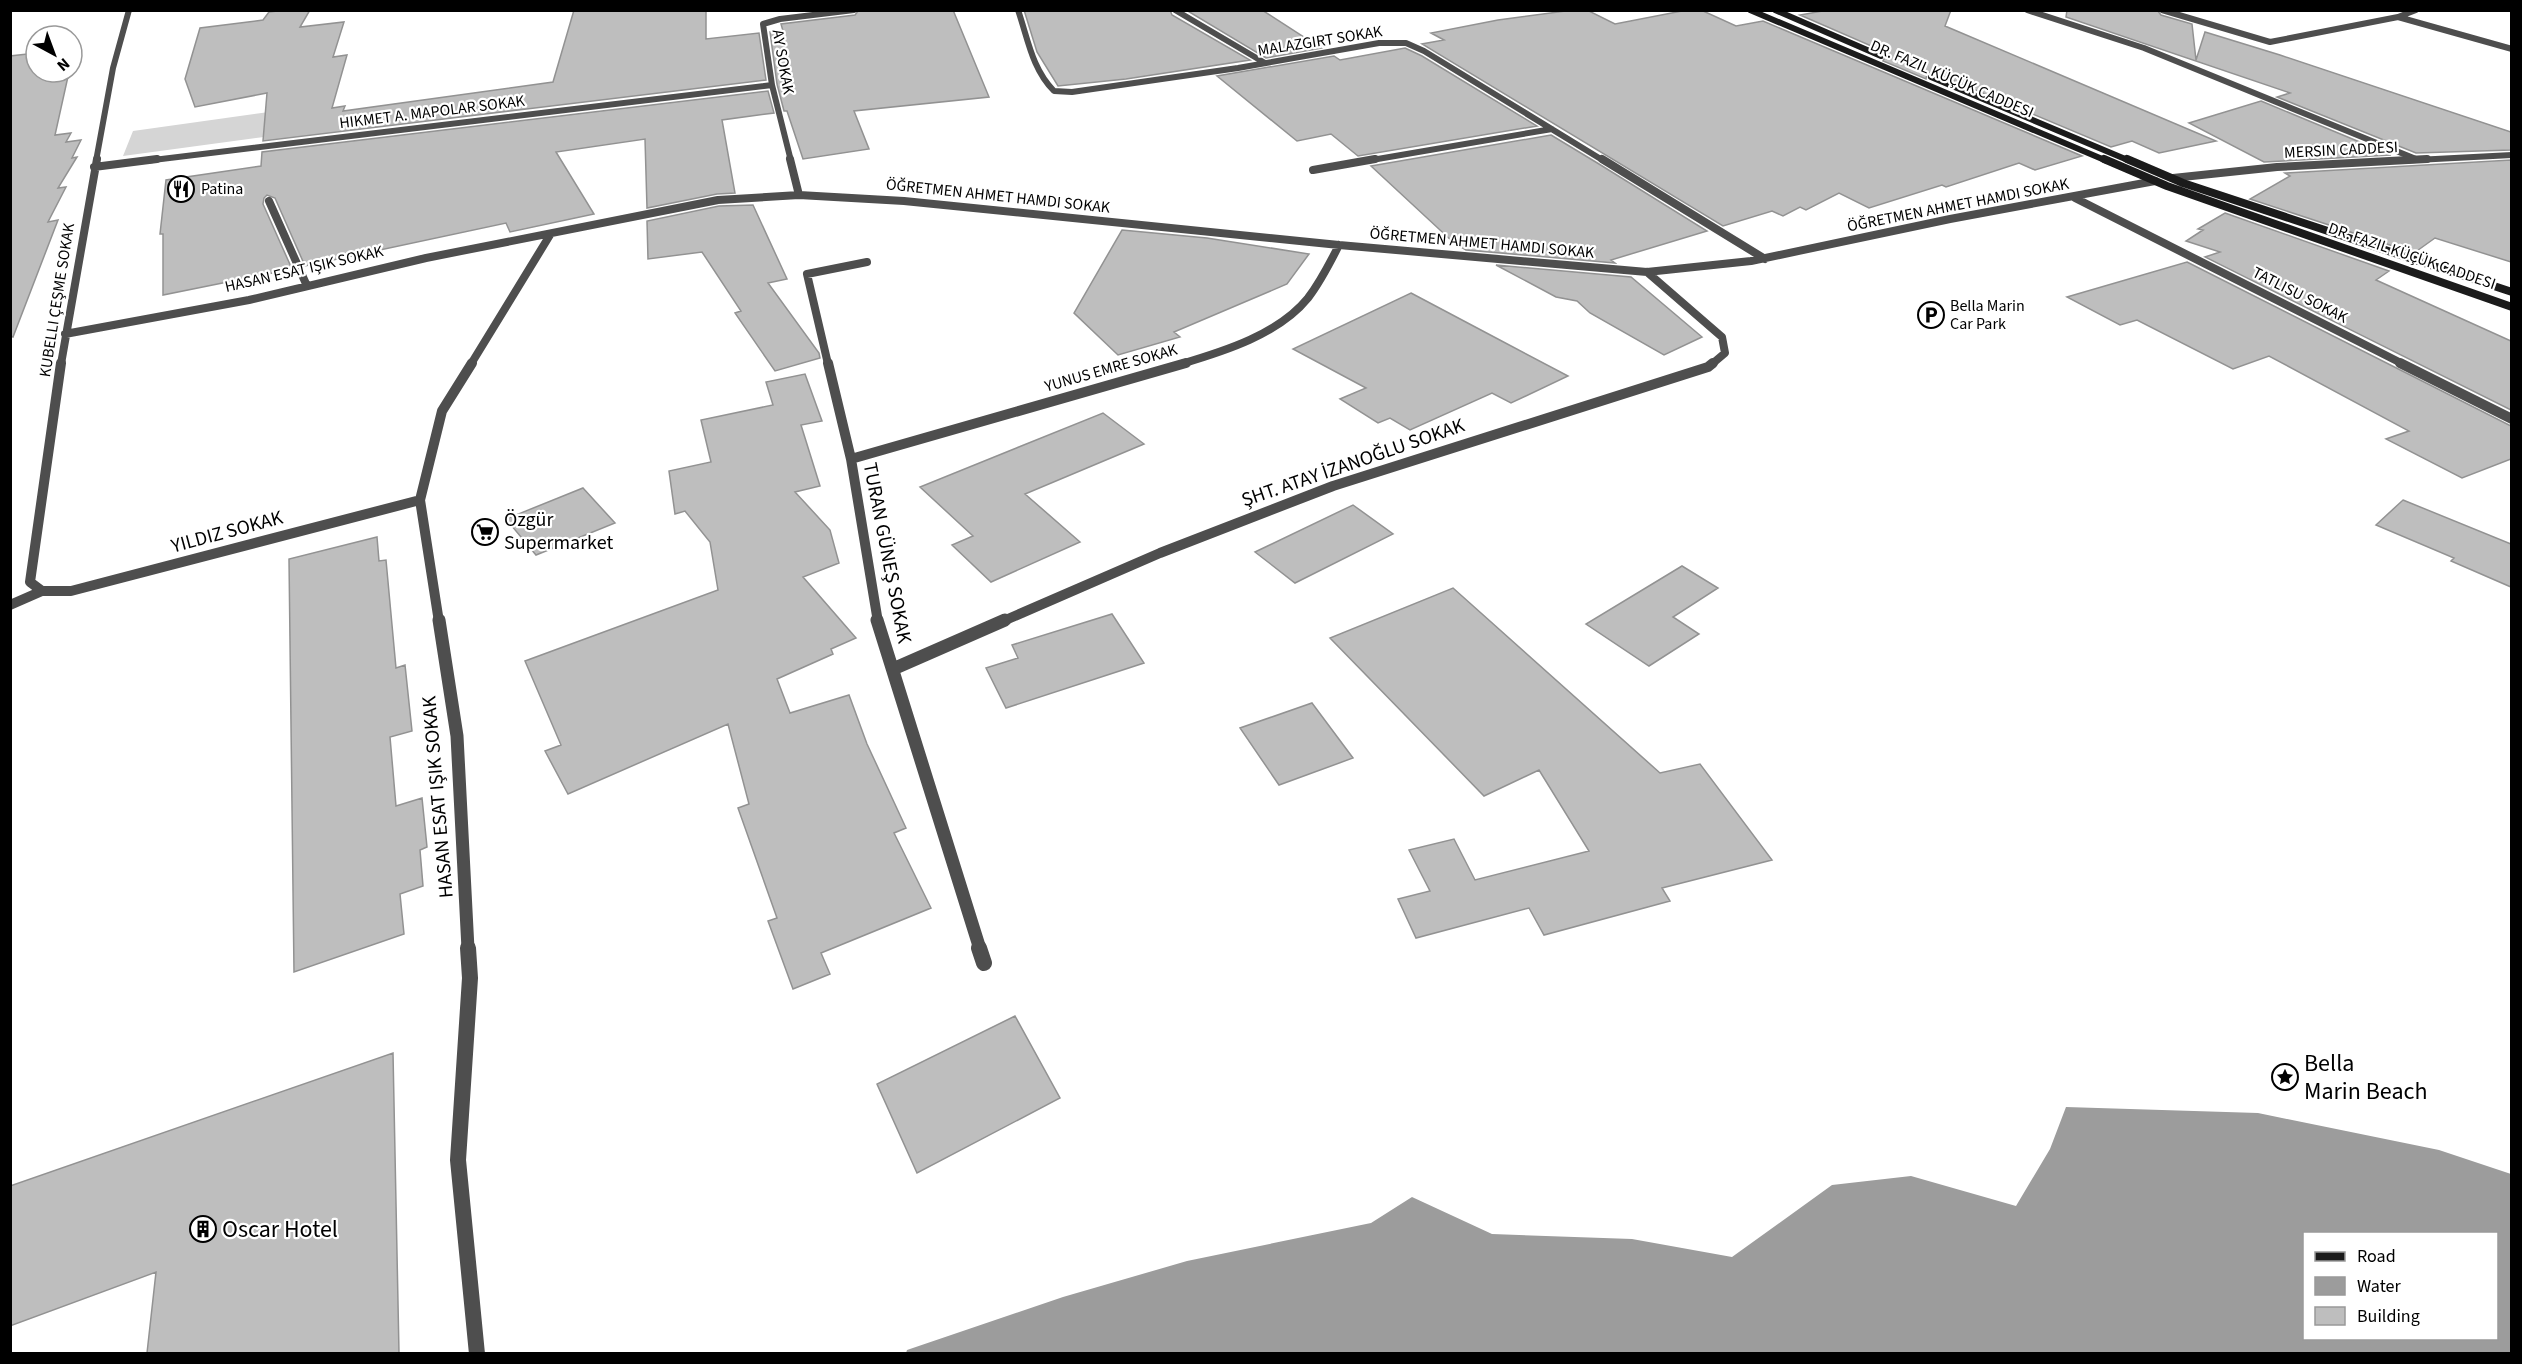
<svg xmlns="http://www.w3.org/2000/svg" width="2522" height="1364" viewBox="0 0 2522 1364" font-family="'Source Sans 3',sans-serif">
  <rect width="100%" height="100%" fill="#fff"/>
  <!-- green -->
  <path fill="#d5d5d5" d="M 269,112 L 264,137 L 123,156 L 133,131 Z"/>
  <!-- water -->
  <path fill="#9c9c9c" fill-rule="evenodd" d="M 2066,1107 L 2258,1113 L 2439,1150 L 2511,1174 L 2511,1353 L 906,1353 L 907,1350 L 1063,1297 L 1187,1261 L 1371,1223 L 1412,1197 L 1492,1234 L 1632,1239 L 1732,1257 L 1832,1185 L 1911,1176 L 2016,1206 L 2050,1149 ZM 2304,1234 L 2496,1234 L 2496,1338 L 2304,1338 Z"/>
  <!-- building -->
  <path fill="#bebebe" stroke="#929292" stroke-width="1.5" d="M 286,10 L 310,10 L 300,27 L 344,22 L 333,57 L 347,55 L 332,108 L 345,106 L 343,111 L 553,82 L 574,10 L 706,10 L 706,39 L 759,33 L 766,80 L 263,141 L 267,93 L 195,107 L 185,79 L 200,28 L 263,20 L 269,12 Z
    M 859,10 L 953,10 L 989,97 L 854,111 L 869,149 L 803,159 L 787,111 L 784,111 L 777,84 L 770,32 L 783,31 L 781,24 L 855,15 Z
    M 1024,10 L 1170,10 L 1172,15 L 1250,60 L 1126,79 L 1058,86 L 1037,52 Z
    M 1186,10 L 1262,10 L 1321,48 L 1266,58 Z
    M 1573,10 L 1587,10 L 1615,24 L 1687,10 L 1701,10 L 1736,26 L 1763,21 L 2082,156 L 2035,170 L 2019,163 L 1946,187 L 1942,185 L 1869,208 L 1839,193 L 1806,210 L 1800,207 L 1783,216 L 1772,211 L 1723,226 L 1422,44 L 1444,40 L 1431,33 L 1498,20 Z
    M 1828,10 L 1951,10 L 1945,26 L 2216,141 L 2159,153 L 2132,141 L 2111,147 L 1933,72 L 1927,73 L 1926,79 L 1883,61 L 1886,56 L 1883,51 L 1800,15 Z
    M 2067,10 L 2157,10 L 2161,15 L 2192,24 L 2196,60 L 2205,32 L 2280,55 L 2511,132 L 2511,150 L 2416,153 L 2277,97 L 2290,93 L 2066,17 Z
    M 1405,48 L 1422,56 L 1537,126 L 1358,156 L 1331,134 L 1297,141 L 1217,76 L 1334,56 L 1340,60 Z
    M 36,53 L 36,72 L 69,72 L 55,135 L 71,133 L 66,142 L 81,140 L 72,158 L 77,157 L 58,188 L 66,187 L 48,222 L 58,220 L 13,337 L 10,336 L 10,56 Z
    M 768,91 L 774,113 L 722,120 L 735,193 L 717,194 L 647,208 L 645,139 L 556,152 L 594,214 L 510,232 L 506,223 L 305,266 L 275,198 L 267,195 L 264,198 L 263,204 L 292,269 L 163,295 L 163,234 L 160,234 L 166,180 L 261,166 L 262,152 Z
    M 2261,101 L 2391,155 L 2264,162 L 2189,123 Z
    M 1551,135 L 1599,164 L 1707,231 L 1611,260 L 1615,263 L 1466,250 L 1454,243 L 1371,166 Z
    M 2511,160 L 2511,262 L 2435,238 L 2414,253 L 2250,199 L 2290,176 L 2285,173 Z
    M 753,205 L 787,279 L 768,283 L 819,353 L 820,358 L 775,371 L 735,313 L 741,311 L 702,252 L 648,259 L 647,221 L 719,206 Z
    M 2225,213 L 2389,271 L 2376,280 L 2511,341 L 2511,410 L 2205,257 L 2220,252 L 2186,241 L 2203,230 L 2198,229 Z
    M 1122,230 L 1207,238 L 1309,254 L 1287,284 L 1174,332 L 1180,337 L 1118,355 L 1074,313 Z
    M 2187,262 L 2511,426 L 2511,459 L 2462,478 L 2386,439 L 2409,431 L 2269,356 L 2233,369 L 2137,320 L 2120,325 L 2067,297 Z
    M 1496,265 L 1631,277 L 1702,337 L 1664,355 L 1590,313 L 1577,301 L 1556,297 Z
    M 1411,293 L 1496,338 L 1568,376 L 1511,403 L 1492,393 L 1410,430 L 1390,418 L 1378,423 L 1340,399 L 1366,388 L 1293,349 Z
    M 805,374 L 822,421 L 801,425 L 820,486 L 795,492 L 830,530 L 839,563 L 803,577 L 856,638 L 831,649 L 833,654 L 777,679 L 790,713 L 849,695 L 867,744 L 906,828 L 894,833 L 931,908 L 821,953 L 830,974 L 793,989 L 768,921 L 777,918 L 738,808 L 749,804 L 728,724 L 568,794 L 545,751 L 561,745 L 525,661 L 718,590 L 710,542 L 685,511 L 675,514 L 669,471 L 711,462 L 701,420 L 773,405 L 766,382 Z
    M 1103,413 L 1144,444 L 1025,494 L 1080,542 L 991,582 L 952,545 L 973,536 L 920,487 Z
    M 583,488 L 615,523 L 536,555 L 506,519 Z
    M 2403,500 L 2511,544 L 2511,587 L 2451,561 L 2454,558 L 2376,525 Z
    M 1353,505 L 1393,534 L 1295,583 L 1255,552 Z
    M 377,537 L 379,561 L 386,560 L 396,668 L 405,665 L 412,731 L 390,737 L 396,806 L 422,798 L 427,847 L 420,850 L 423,886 L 400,894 L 404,934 L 294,972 L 289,559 Z
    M 1682,566 L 1718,588 L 1673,617 L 1699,634 L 1649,666 L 1586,624 Z
    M 1453,588 L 1660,773 L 1700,764 L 1772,860 L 1662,888 L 1670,901 L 1544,935 L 1529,908 L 1416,938 L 1398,899 L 1430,891 L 1409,850 L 1454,839 L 1475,880 L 1589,851 L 1539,770 L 1484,796 L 1330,638 Z
    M 1112,614 L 1144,663 L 1006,708 L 986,668 L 1018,658 L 1012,645 Z
    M 1312,703 L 1353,758 L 1279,785 L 1240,728 Z
    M 1015,1016 L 1060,1098 L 917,1173 L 877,1084 Z
    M 393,1053 L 399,1353 L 147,1353 L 156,1272 L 10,1326 L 10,1186 Z"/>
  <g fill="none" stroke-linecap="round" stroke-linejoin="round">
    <!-- street-far4 -->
    <path stroke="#4e4e4e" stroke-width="6" d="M 1018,10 C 1028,39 1032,69 1054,91 L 1072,92 L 1238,68 L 1379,43 L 1406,43 L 1424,51 L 1604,161
      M 1175,10 L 1265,63
      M 2027,10 L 2144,48 L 2416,159
      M 2162,10 L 2270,42 L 2398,17 L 2416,10
      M 2398,17 L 2512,49
      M 96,161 L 113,68 L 129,10
      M 145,161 L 772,85
      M 791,161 L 772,85 L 763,24 L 780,19 L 854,10
      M 1366,161 L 1552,129
      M 2397,161 L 2512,155"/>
    <!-- street-far3 -->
    <path stroke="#4e4e4e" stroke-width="8" d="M 790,159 L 799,195
      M 1602,159 L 1765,259
      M 94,167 L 157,159
      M 1313,170 L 1375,159
      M 2173,178 L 2277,167 L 2427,159
      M 2075,198 L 2403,364
      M 269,201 L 307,286
      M 1647,272 L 1722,337 L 1725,353 L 1712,364
      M 65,334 L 249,300 L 426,258 L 718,200 L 799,195 L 904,201 L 1339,245 L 1647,272 L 1751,261 L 1950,219 L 2155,181
      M 61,364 L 97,159
      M 471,364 L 550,235
      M 828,364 L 807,274 L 867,262
      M 1181,364 C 1225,351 1279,334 1308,298 C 1321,281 1330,263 1339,245"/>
    <!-- street-far2 -->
    <path stroke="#4e4e4e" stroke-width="10" d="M 828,363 L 851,459 L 878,622
      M 2400,363 L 2512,419
      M 851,459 L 1186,363
      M 42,591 L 30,582 L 61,363
      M 10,605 L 42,591 L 71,591 L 420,500
      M 439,622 L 420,500 L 442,411 L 472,363
      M 1001,622 L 1160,553 L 1333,486 L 1708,367 L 1713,363"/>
    <!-- street-far1 -->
    <path stroke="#4e4e4e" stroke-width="13" d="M 439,620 L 457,736 L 468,949
      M 877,620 L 980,949
      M 893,669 L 1005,620"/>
    <!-- street -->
    <path stroke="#4e4e4e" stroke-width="16" d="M 468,948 L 470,978 L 458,1160 L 477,1354
      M 979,948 L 984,963"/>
    <!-- secondary-far1 -->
    <path stroke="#1b1b1b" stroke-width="6" d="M 1750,10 L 2107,161
      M 1775,10 L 1881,56
      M 1931,77 L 2130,161"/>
    <!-- secondary -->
    <path stroke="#1b1b1b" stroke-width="8" d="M 2104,159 L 2167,186 L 2512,307
      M 2127,159 L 2183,183 L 2512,292"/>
  </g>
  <!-- icons -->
  <defs>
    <symbol id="restaurant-ring" viewBox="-11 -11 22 22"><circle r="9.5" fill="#fff" stroke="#000" stroke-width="1.5"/><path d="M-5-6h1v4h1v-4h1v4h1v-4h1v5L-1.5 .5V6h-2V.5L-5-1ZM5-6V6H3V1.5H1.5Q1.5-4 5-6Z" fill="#000"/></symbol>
    <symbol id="parking-ring" viewBox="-11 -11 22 22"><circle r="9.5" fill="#fff" stroke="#000" stroke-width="1.5"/><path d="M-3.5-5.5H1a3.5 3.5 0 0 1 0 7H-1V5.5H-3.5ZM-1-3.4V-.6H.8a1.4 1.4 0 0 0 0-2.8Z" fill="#000"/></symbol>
    <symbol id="supermarket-ring" viewBox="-11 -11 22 22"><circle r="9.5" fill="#fff" stroke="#000" stroke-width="1.5"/><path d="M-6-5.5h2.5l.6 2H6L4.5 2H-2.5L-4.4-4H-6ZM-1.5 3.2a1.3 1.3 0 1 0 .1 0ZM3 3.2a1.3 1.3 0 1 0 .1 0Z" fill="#000"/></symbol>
    <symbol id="sight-ring" viewBox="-11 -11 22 22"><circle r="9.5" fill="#fff" stroke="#000" stroke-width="1.5"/><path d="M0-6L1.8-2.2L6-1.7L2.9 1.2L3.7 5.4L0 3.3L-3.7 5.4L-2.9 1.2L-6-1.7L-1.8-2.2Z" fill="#000"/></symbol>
    <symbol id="building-ring" viewBox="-11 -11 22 22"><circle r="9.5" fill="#fff" stroke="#000" stroke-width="1.5"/><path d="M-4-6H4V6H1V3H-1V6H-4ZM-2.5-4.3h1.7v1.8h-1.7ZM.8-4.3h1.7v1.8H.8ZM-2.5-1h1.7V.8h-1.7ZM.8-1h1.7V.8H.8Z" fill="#000"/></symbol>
  </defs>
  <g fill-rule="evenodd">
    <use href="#restaurant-ring" x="166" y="174" width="30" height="30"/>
    <use href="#parking-ring" x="1916" y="300" width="30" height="30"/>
    <use href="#supermarket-ring" x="470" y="517" width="30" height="30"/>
    <use href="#sight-ring" x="2270" y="1062" width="30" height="30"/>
    <use href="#building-ring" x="188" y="1214" width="30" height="30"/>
  </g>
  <g text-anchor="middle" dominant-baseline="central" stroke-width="4.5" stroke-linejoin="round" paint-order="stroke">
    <!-- far-street labels -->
    <g font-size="16" fill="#000" stroke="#fff">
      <text transform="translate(1320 41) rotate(-9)">MALAZGIRT SOKAK</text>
      <text transform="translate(783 62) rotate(80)">AY SOKAK</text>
      <text transform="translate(1952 79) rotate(23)">DR. FAZIL KÜÇÜK CADDESI</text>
      <text transform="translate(432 112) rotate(-7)">HIKMET A. MAPOLAR SOKAK</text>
      <text transform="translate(2341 150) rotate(-3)">MERSIN CADDESI</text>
      <text transform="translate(998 196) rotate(6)">ÖĞRETMEN AHMET HAMDI SOKAK</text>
      <text transform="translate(1958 205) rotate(-11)">ÖĞRETMEN AHMET HAMDI SOKAK</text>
      <text transform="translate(1482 243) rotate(5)">ÖĞRETMEN AHMET HAMDI SOKAK</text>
      <text transform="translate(2412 256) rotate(19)">DR. FAZIL KÜÇÜK CADDESI</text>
      <text transform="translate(304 269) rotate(-13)">HASAN ESAT IŞIK SOKAK</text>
      <text transform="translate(2300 295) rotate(27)">TATLISU SOKAK</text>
      <text transform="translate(57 300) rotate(-81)">KUBELLI ÇEŞME SOKAK</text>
      <text transform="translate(1111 368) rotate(-16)">YUNUS EMRE SOKAK</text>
    </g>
    <!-- far-poi labels -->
    <g font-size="16" fill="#000" stroke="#fff" text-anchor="start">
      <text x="201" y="189">Patina</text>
      <text x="1950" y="306">Bella Marin<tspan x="1950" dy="18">Car Park</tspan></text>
    </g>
    <!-- street labels -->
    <g font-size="20" fill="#000" stroke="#fff">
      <text transform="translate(1353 463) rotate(-19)">ŞHT. ATAY İZANOĞLU SOKAK</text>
      <text transform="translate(227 532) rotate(-15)">YILDIZ SOKAK</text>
      <text transform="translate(887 553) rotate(79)">TURAN GÜNEŞ SOKAK</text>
      <text transform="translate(438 797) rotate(-95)">HASAN ESAT IŞIK SOKAK</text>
    </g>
    <!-- poi labels -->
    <g font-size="20" fill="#000" stroke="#fff" text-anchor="start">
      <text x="504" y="520">Özgür<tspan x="504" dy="23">Supermarket</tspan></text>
    </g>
    <!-- near-poi labels -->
    <g font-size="24" fill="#000" stroke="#fff" text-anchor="start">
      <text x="2304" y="1063">Bella<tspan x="2304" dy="28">Marin Beach</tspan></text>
      <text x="222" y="1229">Oscar Hotel</text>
    </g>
  </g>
  <!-- border -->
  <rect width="2522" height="1364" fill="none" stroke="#000000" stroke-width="24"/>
  <!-- legend -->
  <rect x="2303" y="1232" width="195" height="108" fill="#ffffff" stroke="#999999" stroke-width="1.5"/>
  <rect x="2315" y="1252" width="30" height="9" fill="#1b1b1b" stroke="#999999" stroke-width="1.5"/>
  <text x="2357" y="1262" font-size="18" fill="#000000">Road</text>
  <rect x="2315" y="1277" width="30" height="18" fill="#9c9c9c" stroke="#999999" stroke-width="1.5"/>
  <text x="2357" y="1292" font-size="18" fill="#000000">Water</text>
  <rect x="2315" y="1307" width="30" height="18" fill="#bebebe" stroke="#999999" stroke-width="1.5"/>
  <text x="2357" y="1322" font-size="18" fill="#000000">Building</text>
  <!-- north arrow -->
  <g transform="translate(54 54) rotate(139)"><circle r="28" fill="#ffffff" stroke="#999999" stroke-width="1.5"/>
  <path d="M0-4.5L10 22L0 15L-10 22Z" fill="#000000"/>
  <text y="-9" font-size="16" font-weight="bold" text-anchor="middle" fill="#000000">N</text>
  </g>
</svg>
